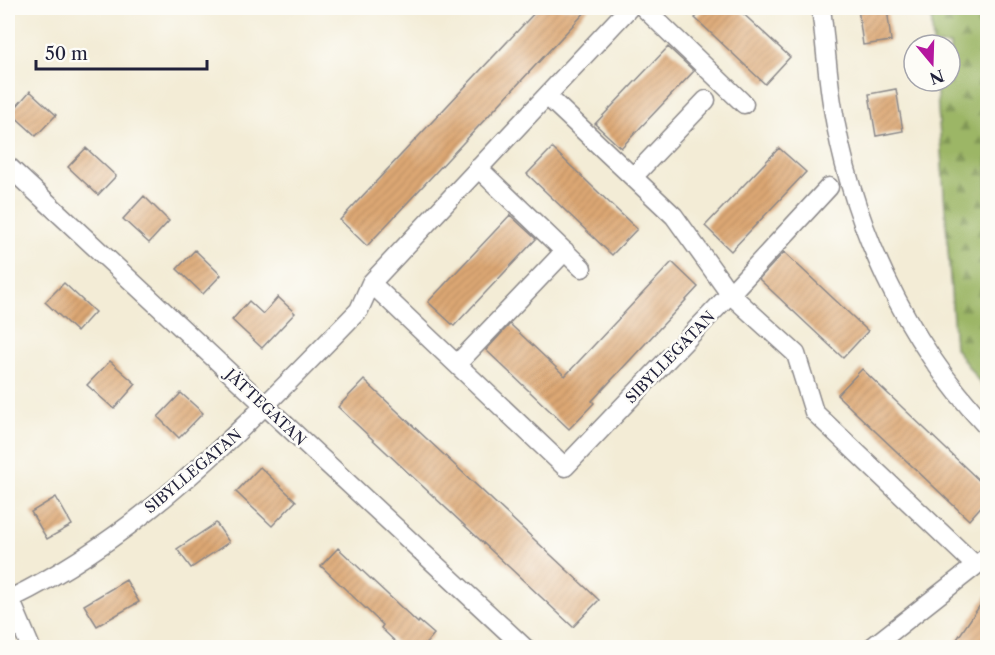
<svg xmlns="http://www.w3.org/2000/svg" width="995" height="655" viewBox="0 0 995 655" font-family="'Libre Caslon Text',serif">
  <defs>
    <pattern id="forest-firs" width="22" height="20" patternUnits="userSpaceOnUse" patternTransform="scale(1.5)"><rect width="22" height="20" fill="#9cb666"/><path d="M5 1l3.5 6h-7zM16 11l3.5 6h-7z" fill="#7f9455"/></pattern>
    <pattern id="building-hatch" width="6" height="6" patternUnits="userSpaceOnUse" patternTransform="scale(1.5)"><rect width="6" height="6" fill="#dca773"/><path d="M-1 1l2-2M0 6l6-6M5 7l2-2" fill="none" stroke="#bc8f64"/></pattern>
  </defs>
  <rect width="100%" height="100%" fill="#fdfcf7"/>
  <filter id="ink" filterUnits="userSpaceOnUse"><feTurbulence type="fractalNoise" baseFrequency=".0167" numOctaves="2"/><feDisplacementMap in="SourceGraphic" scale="12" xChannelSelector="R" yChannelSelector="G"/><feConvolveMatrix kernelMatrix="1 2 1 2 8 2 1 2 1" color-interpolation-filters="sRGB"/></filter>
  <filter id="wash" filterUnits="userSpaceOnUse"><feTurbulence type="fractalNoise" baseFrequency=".008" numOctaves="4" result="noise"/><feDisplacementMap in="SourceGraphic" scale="24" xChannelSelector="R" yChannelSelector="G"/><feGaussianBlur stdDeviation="1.35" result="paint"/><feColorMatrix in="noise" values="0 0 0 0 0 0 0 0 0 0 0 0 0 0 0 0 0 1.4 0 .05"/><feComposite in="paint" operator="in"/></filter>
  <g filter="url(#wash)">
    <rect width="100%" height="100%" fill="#f3ecd6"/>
    <!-- forest -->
    <path fill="url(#forest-firs)" stroke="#5f6c50" stroke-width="1.5" d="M 931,8 L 987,8 L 987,393 L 955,348 L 936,81 L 950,81 L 950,45 L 933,45 Z"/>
    <g id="blocks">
      <!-- building -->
      <path fill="url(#building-hatch)" d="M 539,8 L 589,8 L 367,246 L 340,220 Z
        M 705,8 L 737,8 L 790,57 L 765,84 L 695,18 Z
        M 858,8 L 887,8 L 891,41 L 863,45 Z
        M 668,47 L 694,71 L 621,148 L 595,124 Z
        M 896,89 L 903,131 L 876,136 L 869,94 Z
        M 30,91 L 56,115 L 36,136 L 11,113 Z
        M 86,148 L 116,176 L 98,195 L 68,167 Z
        M 552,148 L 637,229 L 612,255 L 527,174 Z
        M 779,148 L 806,172 L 731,251 L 705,226 Z
        M 144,196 L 169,221 L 149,243 L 123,219 Z
        M 510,215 L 536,239 L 454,326 L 428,302 Z
        M 195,250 L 221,275 L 203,294 L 177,269 Z
        M 784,252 L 868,331 L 843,358 L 759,279 Z
        M 672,262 L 698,287 L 592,401 L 594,403 L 569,429 L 486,350 L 510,324 L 565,376 Z
        M 64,283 L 95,312 L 77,332 L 45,302 Z
        M 278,297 L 295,313 L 262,348 L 232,320 L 249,301 L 263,314 Z
        M 110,361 L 136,384 L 114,409 L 87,385 Z
        M 862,369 L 987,488 L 987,500 L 969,520 L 837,395 Z
        M 364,380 L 599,600 L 573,627 L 338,407 Z
        M 181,393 L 203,413 L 179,438 L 158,417 Z
        M 260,467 L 296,501 L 272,526 L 236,492 Z
        M 56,497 L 72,525 L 47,539 L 31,512 Z
        M 216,523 L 229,542 L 191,568 L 177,549 Z
        M 338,548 L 418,623 L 419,621 L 434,634 L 422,648 L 402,648 L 381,628 L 383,625 L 321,566 Z
        M 126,580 L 139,602 L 97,626 L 84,605 Z
        M 987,595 L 987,648 L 951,648 Z"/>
    </g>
  </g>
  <g filter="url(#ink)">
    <use href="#blocks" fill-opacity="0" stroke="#8a8788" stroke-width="1.5"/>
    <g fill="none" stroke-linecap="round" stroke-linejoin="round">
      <defs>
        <path id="minor" d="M 644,8 L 744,104
          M 821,8 C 825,39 827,71 832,103 C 851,223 904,339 988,428
          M 8,166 L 525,648
          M 478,168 L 582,268
          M 633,177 L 706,100
          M 829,187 L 730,294 L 796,354 L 814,412 L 975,565
          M 371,283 L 565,467 L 730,294 L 674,216 L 547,96
          M 457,364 L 565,251
          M 8,594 L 31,648
          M 10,599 C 148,532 253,418 359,310 L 371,283 L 629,8
          M 871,648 L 988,556"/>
      </defs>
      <!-- minor casing -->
      <use href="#minor" stroke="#8a8788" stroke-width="21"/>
      <!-- minor -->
      <use href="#minor" stroke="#fff" stroke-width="18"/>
    </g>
  </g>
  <g text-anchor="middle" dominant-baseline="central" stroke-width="5" stroke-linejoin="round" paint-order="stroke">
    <!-- street labels -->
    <g font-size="15" fill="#22223b" stroke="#fdfcf7">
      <text transform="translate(670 357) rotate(-46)">SIBYLLEGATAN</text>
      <text transform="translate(266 407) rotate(43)">JÄTTEGATAN</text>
      <text transform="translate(193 471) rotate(-40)">SIBYLLEGATAN</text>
    </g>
  </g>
  <!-- margin -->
  <rect width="995" height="655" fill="none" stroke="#fdfcf7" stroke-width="30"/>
  <!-- north arrow -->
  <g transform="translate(932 63) rotate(161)"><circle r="28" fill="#fdfcf7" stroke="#a5a5ac" stroke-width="1.5"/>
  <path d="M0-4.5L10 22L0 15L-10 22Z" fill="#b5179e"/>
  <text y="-9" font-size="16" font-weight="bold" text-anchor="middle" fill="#22223b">N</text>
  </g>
  <!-- scale -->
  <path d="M36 60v9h171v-9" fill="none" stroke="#22223b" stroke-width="3"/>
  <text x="45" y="60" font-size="18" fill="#22223b" stroke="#fdfcf7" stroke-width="4.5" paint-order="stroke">50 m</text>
</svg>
